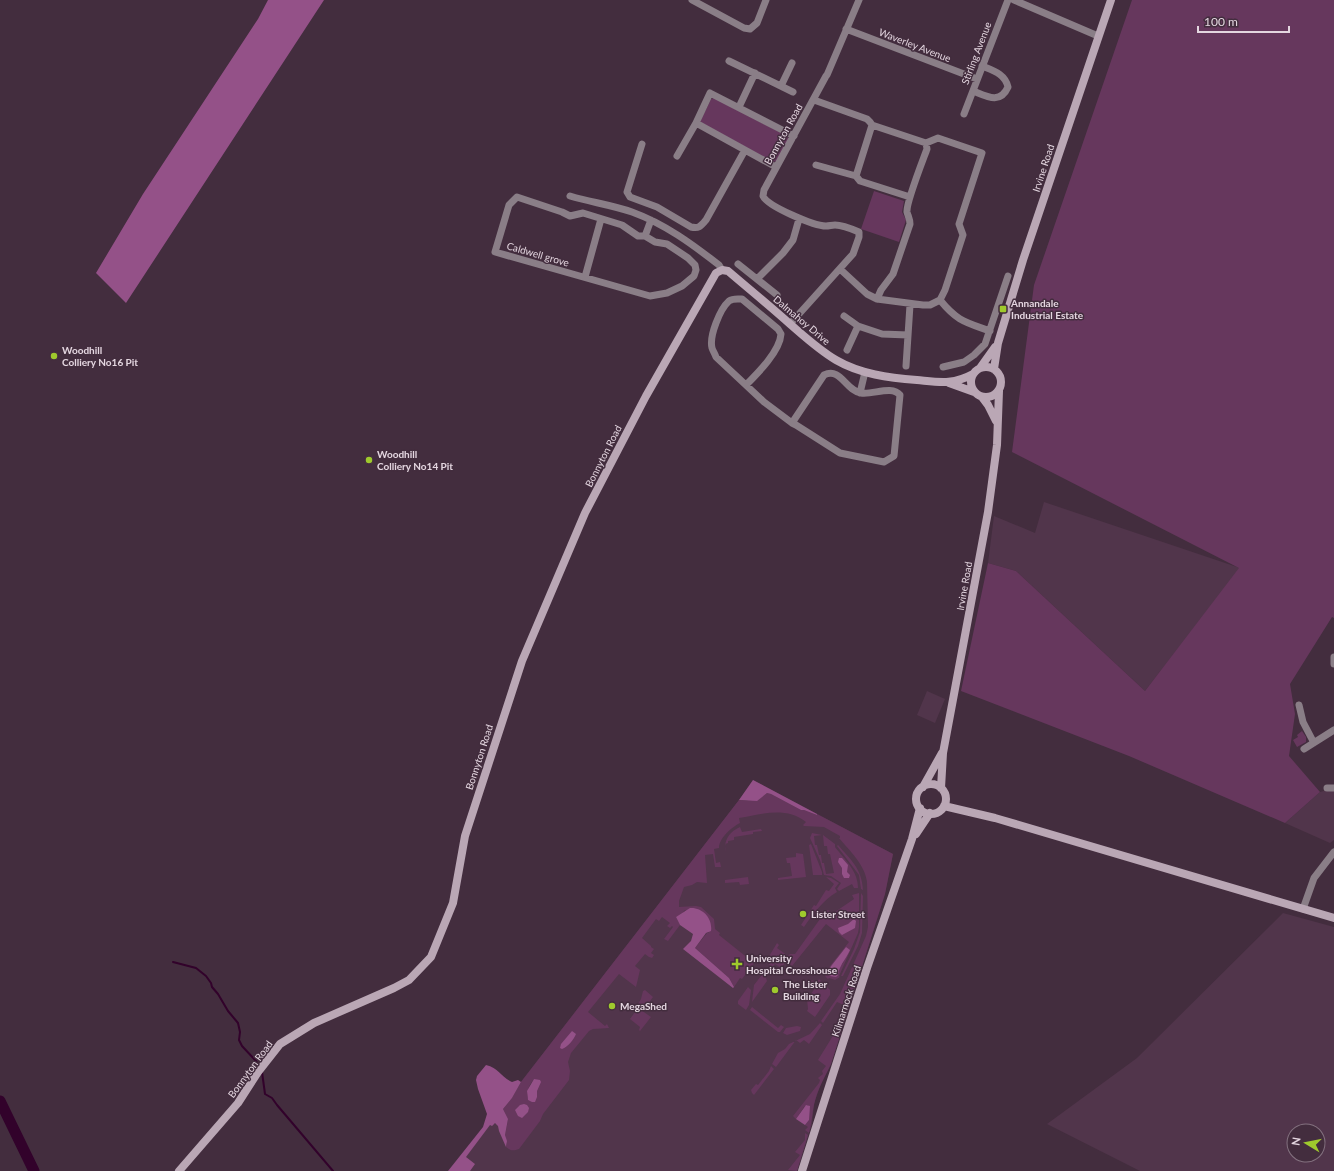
<svg xmlns="http://www.w3.org/2000/svg" width="1334" height="1171" viewBox="0 0 1334 1171" font-family="Lato,sans-serif">
  <rect width="100%" height="100%" fill="#432d3e"/>
  <!-- built -->
  <path fill="#51354b" fill-rule="evenodd" d="M 1044,502 L 1240,568 L 1145,691 L 1016,571 L 988,563 L 994,516 L 1035,533 Z
    M 927,691 L 945,699 L 935,723 L 917,715 Z
    M 753,780 L 893,854 L 885,894 L 831,1064 L 821,1083 L 814,1104 L 812,1124 L 797,1171 L 452,1171 L 739,800 Z
    M 1327,790 L 1334,791 L 1334,840 L 1330,843 L 1285,823 L 1320,792 Z
    M 1283,913 L 1334,927 L 1334,1171 L 1140,1171 L 1047,1124 L 1137,1058 ZM 1294,1131 L 1318,1131 L 1318,1155 L 1294,1155 Z"/>
  <!-- green -->
  <path fill="#66375d" fill-rule="evenodd" d="M 1132,0 L 1334,0 L 1334,618 L 1332,617 L 1290,684 L 1295,714 L 1289,756 L 1320,792 L 1285,823 L 1129,756 L 961,691 L 988,563 L 1016,571 L 1145,691 L 1239,568 L 1012,452 L 1034,285 Z
    M 714,98 L 787,136 L 789,141 L 776,161 L 773,162 L 700,122 L 711,99 Z
    M 874,191 L 904,201 L 902,212 L 906,220 L 899,242 L 861,229 Z
    M 1302,731 L 1306,737 L 1306,742 L 1297,747 L 1293,740 L 1298,737 L 1297,735 Z
    M 767,793 L 771,794 L 801,810 L 804,810 L 817,815 L 817,814 L 893,854 L 885,894 L 831,1064 C 825,1077 817,1090 814,1105 C 812,1114 812,1123 809,1133 L 805,1130 L 808,1127 L 805,1125 L 809,1120 L 808,1105 L 804,1107 L 796,1119 L 793,1116 L 819,1083 L 820,1080 L 818,1078 L 823,1074 L 822,1071 L 826,1066 L 818,1060 L 839,1026 L 836,1023 L 838,1022 L 841,1018 L 840,1015 L 846,1006 L 837,1002 L 823,1023 L 821,1021 L 840,994 L 866,936 L 868,927 L 867,882 C 865,865 850,851 839,838 L 840,838 L 840,836 L 824,827 L 804,826 L 803,825 L 806,822 C 786,806 762,814 739,818 L 740,823 C 732,827 719,838 719,848 L 714,849 L 716,863 L 720,862 L 721,867 L 715,867 L 713,854 L 705,855 L 707,883 L 697,882 L 692,885 L 684,887 L 679,901 L 679,907 L 696,906 L 701,907 L 714,919 L 715,929 L 720,933 L 719,935 L 754,963 L 742,979 L 740,978 L 734,987 L 729,978 L 695,948 L 707,933 L 709,933 L 685,910 L 681,915 L 676,917 L 680,925 L 668,941 L 664,939 L 673,927 L 672,926 L 670,928 L 667,926 L 670,923 L 662,917 L 659,921 L 656,919 L 642,938 L 651,946 L 651,947 L 654,949 L 651,953 L 654,955 L 652,958 L 649,957 L 645,954 L 635,966 L 640,970 L 636,987 L 619,974 L 588,1012 L 605,1026 L 607,1024 L 609,1028 L 593,1029 L 589,1031 L 571,1053 L 568,1062 L 570,1071 L 569,1080 L 543,1114 L 540,1121 L 519,1149 C 513,1151 511,1151 506,1147 L 507,1144 L 505,1135 L 508,1120 L 503,1109 L 512,1098 L 521,1082 L 739,800 C 749,802 759,800 767,793 ZM 534,1079 L 537,1091 L 529,1101 C 525,1094 529,1085 534,1079 Z
    M 740,827 L 742,832 L 761,829 L 762,831 L 753,832 L 753,834 L 734,837 L 734,840 L 728,841 L 728,843 L 725,844 L 726,852 C 723,841 729,832 740,827 Z
    M 812,833 L 822,835 L 814,836 L 815,845 L 817,845 L 819,855 L 821,855 L 822,863 L 824,863 L 826,874 L 834,873 L 830,854 L 828,854 L 827,846 L 824,846 L 823,835 L 835,844 L 835,847 C 845,860 858,871 858,888 L 854,888 L 852,884 L 839,891 L 837,889 L 841,883 L 831,876 L 824,875 L 820,860 L 810,838 Z
    M 811,844 L 822,872 L 822,875 L 813,875 L 809,845 Z
    M 838,845 C 851,860 862,869 863,890 L 861,889 L 859,875 L 837,846 Z
    M 796,853 L 803,854 L 806,877 L 778,880 L 778,878 L 792,876 L 790,863 L 787,863 L 786,858 L 796,857 Z
    M 748,877 L 749,884 L 740,885 L 739,882 L 725,883 L 725,880 Z
    M 826,877 L 831,878 L 839,883 L 835,888 L 837,892 C 823,900 813,914 804,927 L 801,925 L 814,905 L 816,906 L 826,890 L 829,891 L 834,884 Z
    M 859,893 L 859,927 L 858,933 L 839,976 L 840,977 L 835,980 L 829,978 L 828,979 L 825,976 L 827,970 L 849,942 L 826,924 L 792,966 L 786,961 L 781,968 L 775,964 L 772,967 L 769,965 L 770,963 L 768,962 L 768,958 L 777,943 L 779,945 L 777,948 L 788,956 L 790,954 L 795,954 L 820,919 L 828,910 L 832,914 L 854,899 L 852,895 ZM 846,947 L 843,963 L 839,967 L 838,975 L 827,974 L 828,970 Z
    M 861,893 L 863,896 L 862,933 L 858,946 L 843,976 L 841,976 L 854,949 L 860,932 Z
    M 765,971 L 768,974 L 766,978 L 767,981 L 752,1002 L 754,985 Z
    M 819,979 L 830,990 L 830,995 L 815,1017 L 807,1011 L 808,1009 L 807,999 L 816,987 L 811,982 L 812,980 L 816,984 Z
    M 748,987 L 751,990 L 749,1005 L 746,1010 L 738,1004 L 738,1001 Z
    M 645,990 L 653,997 L 645,1008 L 643,1007 L 642,1008 L 638,1004 L 641,999 L 643,991 Z
    M 752,1007 L 778,1028 L 781,1025 L 784,1027 L 780,1032 L 778,1032 L 750,1010 Z
    M 638,1008 L 651,1017 L 640,1031 L 639,1030 L 640,1027 L 630,1019 Z
    M 820,1023 L 822,1025 L 809,1044 L 804,1040 L 800,1043 L 796,1040 L 776,1067 L 772,1064 L 778,1053 L 785,1049 L 789,1044 L 810,1034 Z
    M 797,1026 L 801,1027 L 800,1031 L 787,1035 L 783,1033 L 786,1028 Z
    M 771,1066 L 774,1069 L 754,1095 L 752,1093 L 751,1090 L 756,1084 L 758,1085 L 769,1071 Z
    M 805,1133 L 808,1135 L 797,1171 L 788,1170 L 800,1155 L 795,1152 L 805,1140 Z"/>
  <!-- forest -->
  <path fill="#945188" d="M 268,0 L 324,0 L 126,303 L 96,273 L 143,194 L 258,19 Z
    M 753,780 L 817,814 L 817,815 L 804,810 L 801,810 L 771,794 L 767,793 L 757,801 L 739,800 Z
    M 839,858 L 842,858 L 848,865 L 847,872 L 850,875 L 849,878 L 844,878 L 842,874 L 842,868 L 838,862 Z
    M 690,908 C 702,907 713,918 711,931 L 706,933 L 695,948 L 729,978 L 734,987 L 733,988 L 683,949 L 691,941 L 693,934 L 680,925 L 676,917 Z
    M 854,919 L 856,921 L 855,928 L 842,935 L 839,932 L 838,928 L 848,924 Z
    M 846,947 L 850,950 C 846,959 839,966 838,975 L 836,977 L 830,976 L 827,974 L 828,970 Z
    M 572,1031 L 576,1034 C 574,1039 568,1047 562,1049 L 560,1048 L 561,1044 Z
    M 486,1065 C 499,1068 501,1077 512,1082 L 518,1080 L 521,1082 L 512,1098 L 503,1109 L 508,1119 L 505,1135 L 507,1141 L 506,1147 L 499,1131 L 498,1126 L 495,1123 L 492,1126 L 490,1125 L 466,1157 L 475,1164 L 470,1171 L 448,1171 L 483,1127 L 487,1114 L 478,1089 L 476,1080 L 477,1076 Z
    M 534,1079 L 540,1080 L 541,1082 L 537,1091 L 537,1097 L 535,1102 L 532,1102 L 528,1100 L 527,1091 Z
    M 524,1104 L 527,1105 L 529,1108 L 528,1112 L 522,1118 L 518,1116 L 515,1110 L 520,1105 Z
    M 806,1105 L 810,1106 L 809,1120 L 805,1125 L 796,1119 Z"/>
  <g fill="none" stroke-linecap="round" stroke-linejoin="round">
    <!-- stream -->
    <path stroke="#32022b" stroke-width="2" d="M 173,962 L 196,968 L 206,976 L 211,983 L 212,987 L 218,994 L 228,1011 L 238,1023 L 240,1032 L 239,1040 L 242,1046 L 256,1061 L 259,1067
      M 262,1072 L 265,1094 L 272,1098 L 277,1105 L 333,1171"/>
    <!-- river -->
    <path stroke="#32022b" stroke-width="11" d="M 0,1101 L 34,1171"/>
    <!-- street -->
    <path stroke="#8a7e87" stroke-width="7" d="M 692,0 L 744,28 L 750,29 L 757,23 L 766,0
      M 1014,0 L 1098,36
      M 846,29 L 977,79
      M 729,61 L 793,92
      M 827,75 L 859,0
      M 781,86 L 792,63
      M 973,91 C 986,96 1000,105 1008,87 C 1005,74 994,71 982,66
      M 814,100 L 867,119 L 870,122 L 872,125
      M 739,107 L 755,73
      M 964,114 L 1008,0
      M 696,123 L 776,167
      M 872,125 L 856,176 L 860,181 L 910,197
      M 642,144 L 627,192 L 630,197 L 657,207 L 691,227 C 699,229 701,226 706,220 L 745,150
      M 677,156 L 696,123 L 710,93 L 794,136
      M 816,165 L 856,176
      M 570,196 C 590,202 612,205 632,212 C 665,224 692,244 719,265 L 722,270
      M 645,236 L 638,236 L 622,225 L 583,213 L 570,216 L 562,212 L 517,197 L 509,205 L 495,252 L 650,296 L 667,293 L 682,286 L 694,276 L 696,270 L 695,265 L 688,258 L 667,244 L 655,242 L 645,236 L 651,220
      M 738,264 L 777,295
      M 840,269 L 867,294 L 877,299 L 923,305 L 930,305 L 940,300 L 945,290 L 963,235 L 959,224 L 982,153 L 938,138 L 926,143 L 872,125
      M 585,277 L 601,219
      M 757,279 L 783,253 L 793,240 L 799,219
      M 877,299 L 881,290 L 893,274 L 910,224 C 910,219 908,216 907,212 C 906,203 923,160 927,149 L 926,143
      M 940,300 C 957,321 965,322 990,331
      M 844,316 L 858,326 L 882,334 L 908,335
      M 790,324 L 853,254 L 859,237 L 859,232 C 852,229 842,225 835,225 C 832,225 829,226 826,226 C 814,226 767,206 763,196 L 764,190 L 826,76
      M 847,350 L 858,326
      M 906,366 L 910,305
      M 943,367 L 964,362 L 974,355 L 985,344 L 1008,276
      M 746,385 C 758,373 780,351 781,334 L 778,329 L 742,299 C 738,299 733,298 729,301 C 720,309 709,336 712,348 C 713,351 715,354 716,357 L 764,402 L 792,423 L 796,425 L 840,453 L 884,462 L 894,456 L 900,395 C 892,385 873,395 861,393 C 845,390 841,367 824,375 L 792,423
      M 860,393 L 865,372
      M 1334,657 L 1334,664
      M 1299,705 L 1303,722 L 1314,743
      M 1304,749 L 1334,730
      M 1327,788 L 1334,788
      M 1303,909 L 1314,878 L 1334,852"/>
    <!-- secondary -->
    <path stroke="#baa7b5" stroke-width="8" d="M971 382a15 15 0 1 1 30 0a15 15 0 1 1-30 0Z
      M 980,368 L 995,347
      M 994,369 L 998,343 L 1023,260 L 1111,0
      M 949,383 L 974,392
      M 982,397 L 988,405 L 996,421
      M916 799a15 15 0 1 1 30 0a15 15 0 1 1-30 0Z
      M 923,787 L 942,753
      M 941,788 L 943,753 L 988,512 L 997,445 L 999,391
      M 944,806 L 995,818 L 1334,918
      M 916,834 L 930,813
      M 179,1171 L 238,1103 L 258,1072 L 280,1044 L 314,1023 L 394,988 L 409,980 L 431,957 L 453,903 L 465,836 L 522,661 L 585,513 L 646,396 L 716,273 L 722,270 L 728,271 C 749,289 770,306 790,324 C 805,337 819,350 836,360 C 860,374 889,378 917,380 C 939,382 953,385 973,374
      M 802,1171 L 867,968 L 912,839 L 920,808"/>
  </g>
  <!-- markers -->
  <g fill="#9fca2d" stroke="#432d3e" stroke-width="1.5">
    <rect x="999" y="305" width="8" height="8" rx="2"/>
    <circle cx="54" cy="356" r="4"/>
    <circle cx="369" cy="460" r="4"/>
    <circle cx="803" cy="914" r="4"/>
    <path d="M735 958h4v4h4v4h-4v4h-4v-4h-4v-4h4z"/>
    <circle cx="775" cy="990" r="4"/>
    <circle cx="612" cy="1006" r="4"/>
  </g>
  <g text-anchor="middle" dominant-baseline="central" stroke-width="3" stroke-linejoin="round" paint-order="stroke">
    <!-- street labels -->
    <g font-size="10" fill="#e4d6e0" stroke="#432d3e">
      <text transform="translate(915 45) rotate(21)">Waverley Avenue</text>
      <text transform="translate(976 53) rotate(-69)">Stirling Avenue</text>
      <text transform="translate(783 134) rotate(-61)">Bonnyton Road</text>
      <text transform="translate(1043 168) rotate(-72)">Irvine Road</text>
      <text transform="translate(538 254) rotate(16)">Caldwell grove</text>
      <text transform="translate(802 320) rotate(40)">Dalmahoy Drive</text>
      <text transform="translate(603 456) rotate(-63)">Bonnyton Road</text>
      <text transform="translate(964 586) rotate(-80)">Irvine Road</text>
      <text transform="translate(479 757) rotate(-72)">Bonnyton Road</text>
      <text transform="translate(846 1001) rotate(-72)">Kilmarnock Road</text>
      <text transform="translate(250 1069) rotate(-54)">Bonnyton Road</text>
    </g>
    <!-- poi labels -->
    <g font-size="10" font-weight="bold" fill="#e4d6e0" stroke="#432d3e" text-anchor="start">
      <text x="1011" y="303">Annandale<tspan x="1011" dy="12">Industrial Estate</tspan></text>
      <text x="62" y="350">Woodhill<tspan x="62" dy="12">Colliery No16 Pit</tspan></text>
      <text x="377" y="454">Woodhill<tspan x="377" dy="12">Colliery No14 Pit</tspan></text>
      <text x="811" y="914">Lister Street</text>
      <text x="746" y="958">University<tspan x="746" dy="12">Hospital Crosshouse</tspan></text>
      <text x="783" y="984">The Lister<tspan x="783" dy="12">Building</tspan></text>
      <text x="620" y="1006">MegaShed</text>
    </g>
  </g>
  <!-- north arrow -->
  <g transform="translate(1306 1143) rotate(280)"><circle r="19" fill="#432d3e" stroke="#83717f"/>
  <path d="M0-3L7 15L0 10L-7 15Z" fill="#9fca2d"/>
  <text y="-6" font-size="11" font-weight="bold" text-anchor="middle" fill="#e4d6e0">N</text>
  </g>
  <!-- scale -->
  <path d="M1198 26v6h91v-6" fill="none" stroke="#e4d6e0" stroke-width="2"/>
  <text x="1204" y="26" font-size="12" fill="#e4d6e0" stroke="#432d3e" stroke-width="3" paint-order="stroke">100 m</text>
</svg>
